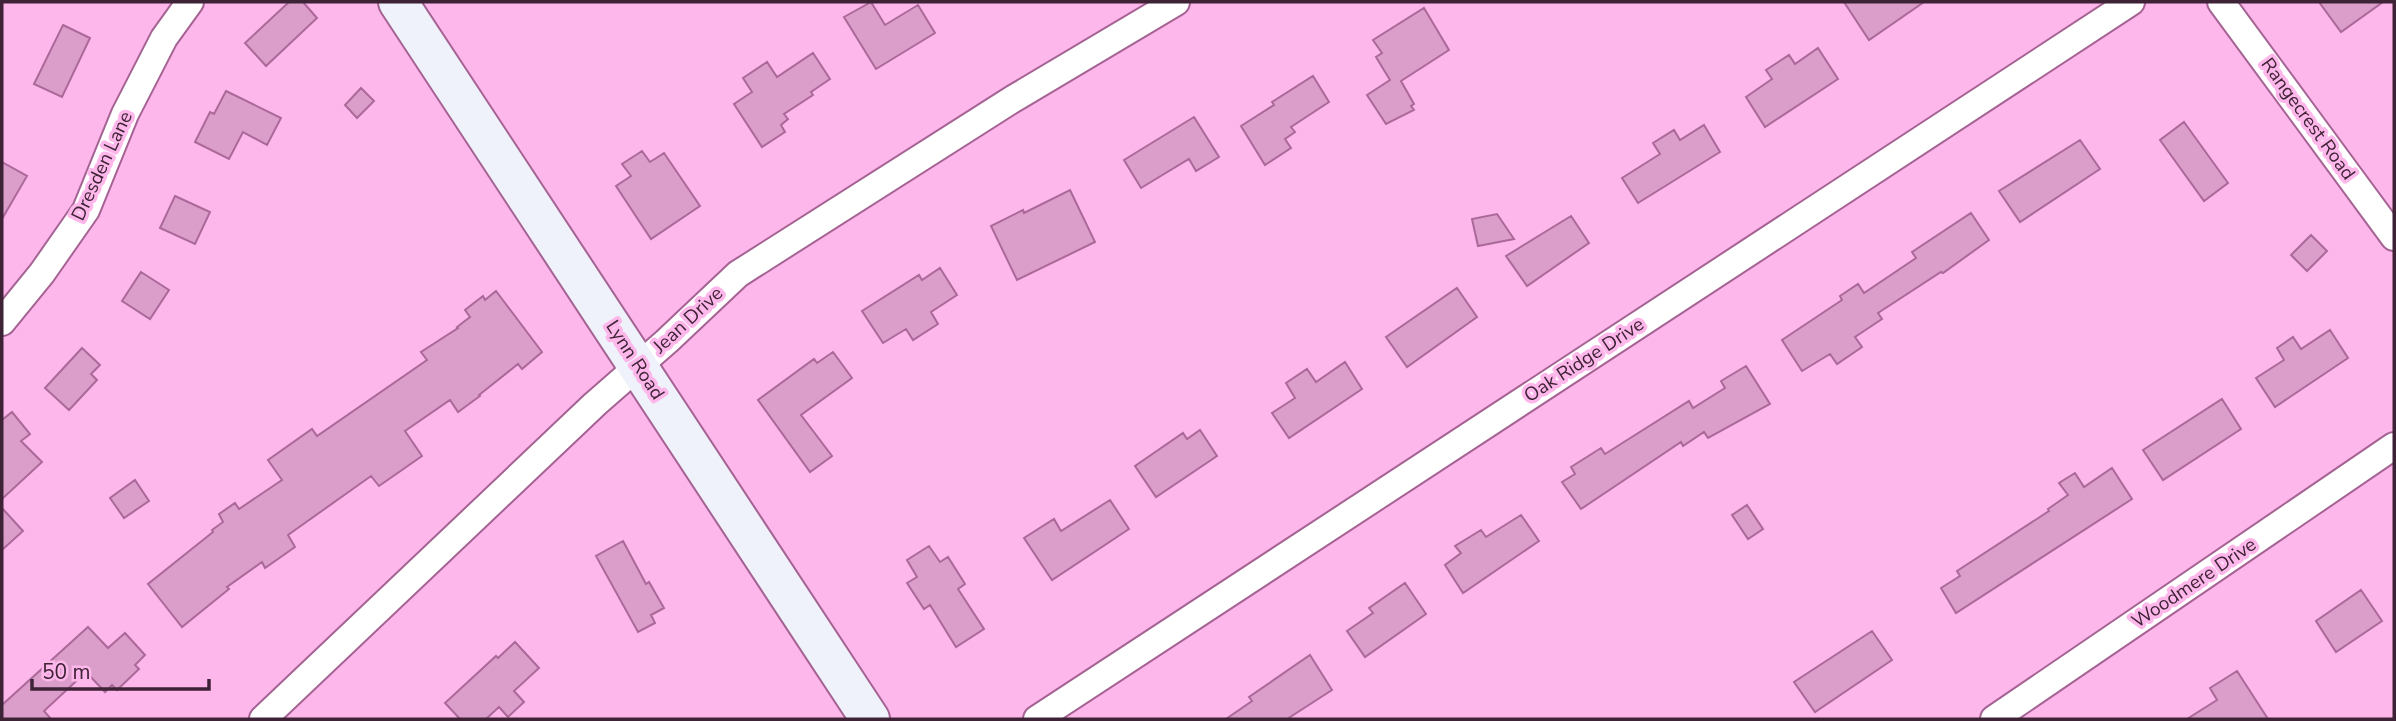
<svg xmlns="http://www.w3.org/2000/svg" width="2396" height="721" viewBox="0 0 2396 721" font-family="'Nunito Sans',sans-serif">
  <rect width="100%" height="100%" fill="#feb7ea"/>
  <!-- building -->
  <path fill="#db9eca" stroke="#ab699a" stroke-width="2" d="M 289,2 L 303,2 L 317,18 L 266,66 L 245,43 Z
    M 871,2 L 885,25 L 918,5 L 935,33 L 876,69 L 844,17 Z
    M 1844,2 L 1924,2 L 1869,40 Z
    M 2319,2 L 2383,2 L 2341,32 Z
    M 1424,8 L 1449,50 L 1401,81 L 1414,104 L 1411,106 L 1414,110 L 1386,124 L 1367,95 L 1390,80 L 1376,57 L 1382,53 L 1373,40 Z
    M 63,25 L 90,38 L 62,97 L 34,84 Z
    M 1818,48 L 1838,79 L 1765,127 L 1746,97 L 1772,79 L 1766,70 L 1789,55 L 1795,64 Z
    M 813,53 L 830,79 L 811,92 L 813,95 L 784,114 L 788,119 L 781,125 L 785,132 L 762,147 L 734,104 L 752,92 L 743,78 L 767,62 L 777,77 Z
    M 1313,76 L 1329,102 L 1291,127 L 1295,132 L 1285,139 L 1291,148 L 1265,165 L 1241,126 L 1274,105 L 1272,102 Z
    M 361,88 L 374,101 L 357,118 L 345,105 Z
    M 226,91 L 281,118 L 267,145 L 243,132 L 229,159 L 195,142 L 210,112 L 214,114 Z
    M 1194,117 L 1219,157 L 1196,171 L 1189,159 L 1141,188 L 1124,160 Z
    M 2184,122 L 2228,183 L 2204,201 L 2160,140 Z
    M 1704,125 L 1720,152 L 1638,203 L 1622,178 L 1660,154 L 1653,143 L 1674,130 L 1680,140 Z
    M 2080,140 L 2100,169 L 2020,222 L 1999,191 Z
    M 642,151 L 650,162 L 664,153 L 700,206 L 651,239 L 616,186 L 631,176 L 622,164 Z
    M 2,162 L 27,176 L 2,219 Z
    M 1070,190 L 1095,242 L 1017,280 L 991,226 L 1023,210 L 1024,213 Z
    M 175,196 L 210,212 L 195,244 L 160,228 Z
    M 1971,213 L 1989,240 L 1943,273 L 1941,272 L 1878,313 L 1882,319 L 1855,337 L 1862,347 L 1837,364 L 1830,354 L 1802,371 L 1782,340 L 1842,300 L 1840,296 L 1858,284 L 1864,293 L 1916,258 L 1912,252 Z
    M 1497,214 L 1514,239 L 1478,246 L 1472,219 Z
    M 1571,216 L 1589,243 L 1527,286 L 1506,256 Z
    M 2311,235 L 2327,251 L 2307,271 L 2291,255 Z
    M 940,268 L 957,295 L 931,312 L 938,324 L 913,340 L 906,329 L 883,343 L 862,311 L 919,275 L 922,280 Z
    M 141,272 L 169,290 L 150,319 L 122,301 Z
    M 1457,288 L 1477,317 L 1407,367 L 1386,337 Z
    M 496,291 L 542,352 L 522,369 L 518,364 L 479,395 L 480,396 L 458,412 L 450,400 L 405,431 L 422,456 L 379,486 L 371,476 L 288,535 L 295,547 L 265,568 L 262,562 L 227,587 L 229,589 L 182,627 L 148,584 L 213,532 L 212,530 L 223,522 L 219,514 L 235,503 L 239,509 L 282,480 L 268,460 L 312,429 L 317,436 L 427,360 L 421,352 L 458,328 L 457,327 L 470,317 L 465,310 L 483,296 L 485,300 Z
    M 2330,330 L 2348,358 L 2275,407 L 2256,378 L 2284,360 L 2277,348 L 2293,337 L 2301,349 Z
    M 82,348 L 100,365 L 91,374 L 97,380 L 69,410 L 45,388 Z
    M 833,352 L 852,378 L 801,415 L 832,456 L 810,472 L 758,400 L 814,359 L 817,363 Z
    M 1345,362 L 1362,389 L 1289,438 L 1272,413 L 1295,398 L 1286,383 L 1307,369 L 1316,382 Z
    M 1746,366 L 1770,404 L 1708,438 L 1704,432 L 1683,446 L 1681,442 L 1581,509 L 1562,482 L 1575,474 L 1571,467 L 1601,448 L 1605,454 L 1689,401 L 1693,408 L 1725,388 L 1721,381 Z
    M 2222,399 L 2241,429 L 2163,480 L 2143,450 Z
    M 12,412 L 30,434 L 21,441 L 42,462 L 2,499 L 2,420 Z
    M 1200,430 L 1217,456 L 1156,497 L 1135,466 L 1183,433 L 1187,439 Z
    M 2112,468 L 2132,499 L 1956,613 L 1941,588 L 1960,576 L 1957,571 L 2049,511 L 2048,509 L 2068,495 L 2059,483 L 2075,473 L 2084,487 Z
    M 135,480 L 149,501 L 124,518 L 110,498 Z
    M 1110,500 L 1129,529 L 1052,580 L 1024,538 L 1054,519 L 1061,531 Z
    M 1747,505 L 1763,529 L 1748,539 L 1732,515 Z
    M 2,508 L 23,531 L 2,550 Z
    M 1521,515 L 1539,541 L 1463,593 L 1445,565 L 1461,553 L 1455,546 L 1481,530 L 1486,537 Z
    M 623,541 L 646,584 L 649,582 L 664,608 L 651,615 L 655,623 L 638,632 L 596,556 Z
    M 929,546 L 940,562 L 948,557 L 965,584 L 958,589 L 984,629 L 956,647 L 930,605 L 924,609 L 907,583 L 917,577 L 907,560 Z
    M 1405,583 L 1426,614 L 1365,657 L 1347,631 L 1373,613 L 1369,608 Z
    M 2361,590 L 2382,621 L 2336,652 L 2316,621 Z
    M 88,627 L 108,648 L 125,633 L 145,655 L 135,665 L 139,669 L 117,690 L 112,685 L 105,692 L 86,672 L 44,711 L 51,719 L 2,719 L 2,705 Z
    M 1872,631 L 1892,660 L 1815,712 L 1794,682 Z
    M 515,642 L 539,668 L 514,691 L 524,702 L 508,717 L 499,707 L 486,719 L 460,719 L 445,703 L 496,656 L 498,658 Z
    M 1310,655 L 1332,690 L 1287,719 L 1226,719 L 1252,701 L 1249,697 Z
    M 2237,671 L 2268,719 L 2187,719 L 2217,700 L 2210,688 Z"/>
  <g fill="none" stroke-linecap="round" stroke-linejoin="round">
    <defs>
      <path id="street" d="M 2221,2 L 2394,237
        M 2,322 L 42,273 L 86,210 L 125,114 L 164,38 L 190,2
        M 263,719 L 595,404 L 667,341 L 738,274 L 1013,99 L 1176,2
        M 1037,719 L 2131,2
        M 1994,719 L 2394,446"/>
      <path id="secondary" d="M 398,2 L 870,719"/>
    </defs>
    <!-- street casing -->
    <use href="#street" stroke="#a46393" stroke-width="30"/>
    <!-- secondary casing -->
    <use href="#secondary" stroke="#a46393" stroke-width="42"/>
    <!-- street -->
    <use href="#street" stroke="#fff" stroke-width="26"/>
    <!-- secondary -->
    <use href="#secondary" stroke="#eff1fb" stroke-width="38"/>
  </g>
  <g text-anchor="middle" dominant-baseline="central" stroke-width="7" stroke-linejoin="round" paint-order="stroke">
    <!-- street labels -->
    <g font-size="19" fill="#3e2337" stroke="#feb7ea">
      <text transform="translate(2308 119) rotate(54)">Rangecrest Road</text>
      <text transform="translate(102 166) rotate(-65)">Dresden Lane</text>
      <text transform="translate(688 320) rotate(-43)">Jean Drive</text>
      <text transform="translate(635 360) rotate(57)">Lynn Road</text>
      <text transform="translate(1584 360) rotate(-33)">Oak Ridge Drive</text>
      <text transform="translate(2194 583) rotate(-34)">Woodmere Drive</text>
    </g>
  </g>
  <!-- border -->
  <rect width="2396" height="721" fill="none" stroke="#3e2337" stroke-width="7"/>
  <!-- scale -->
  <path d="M32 679v10h177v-10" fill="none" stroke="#3e2337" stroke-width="3.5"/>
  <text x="42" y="679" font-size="21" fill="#3e2337" stroke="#feb7ea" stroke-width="5" paint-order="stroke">50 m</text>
</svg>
